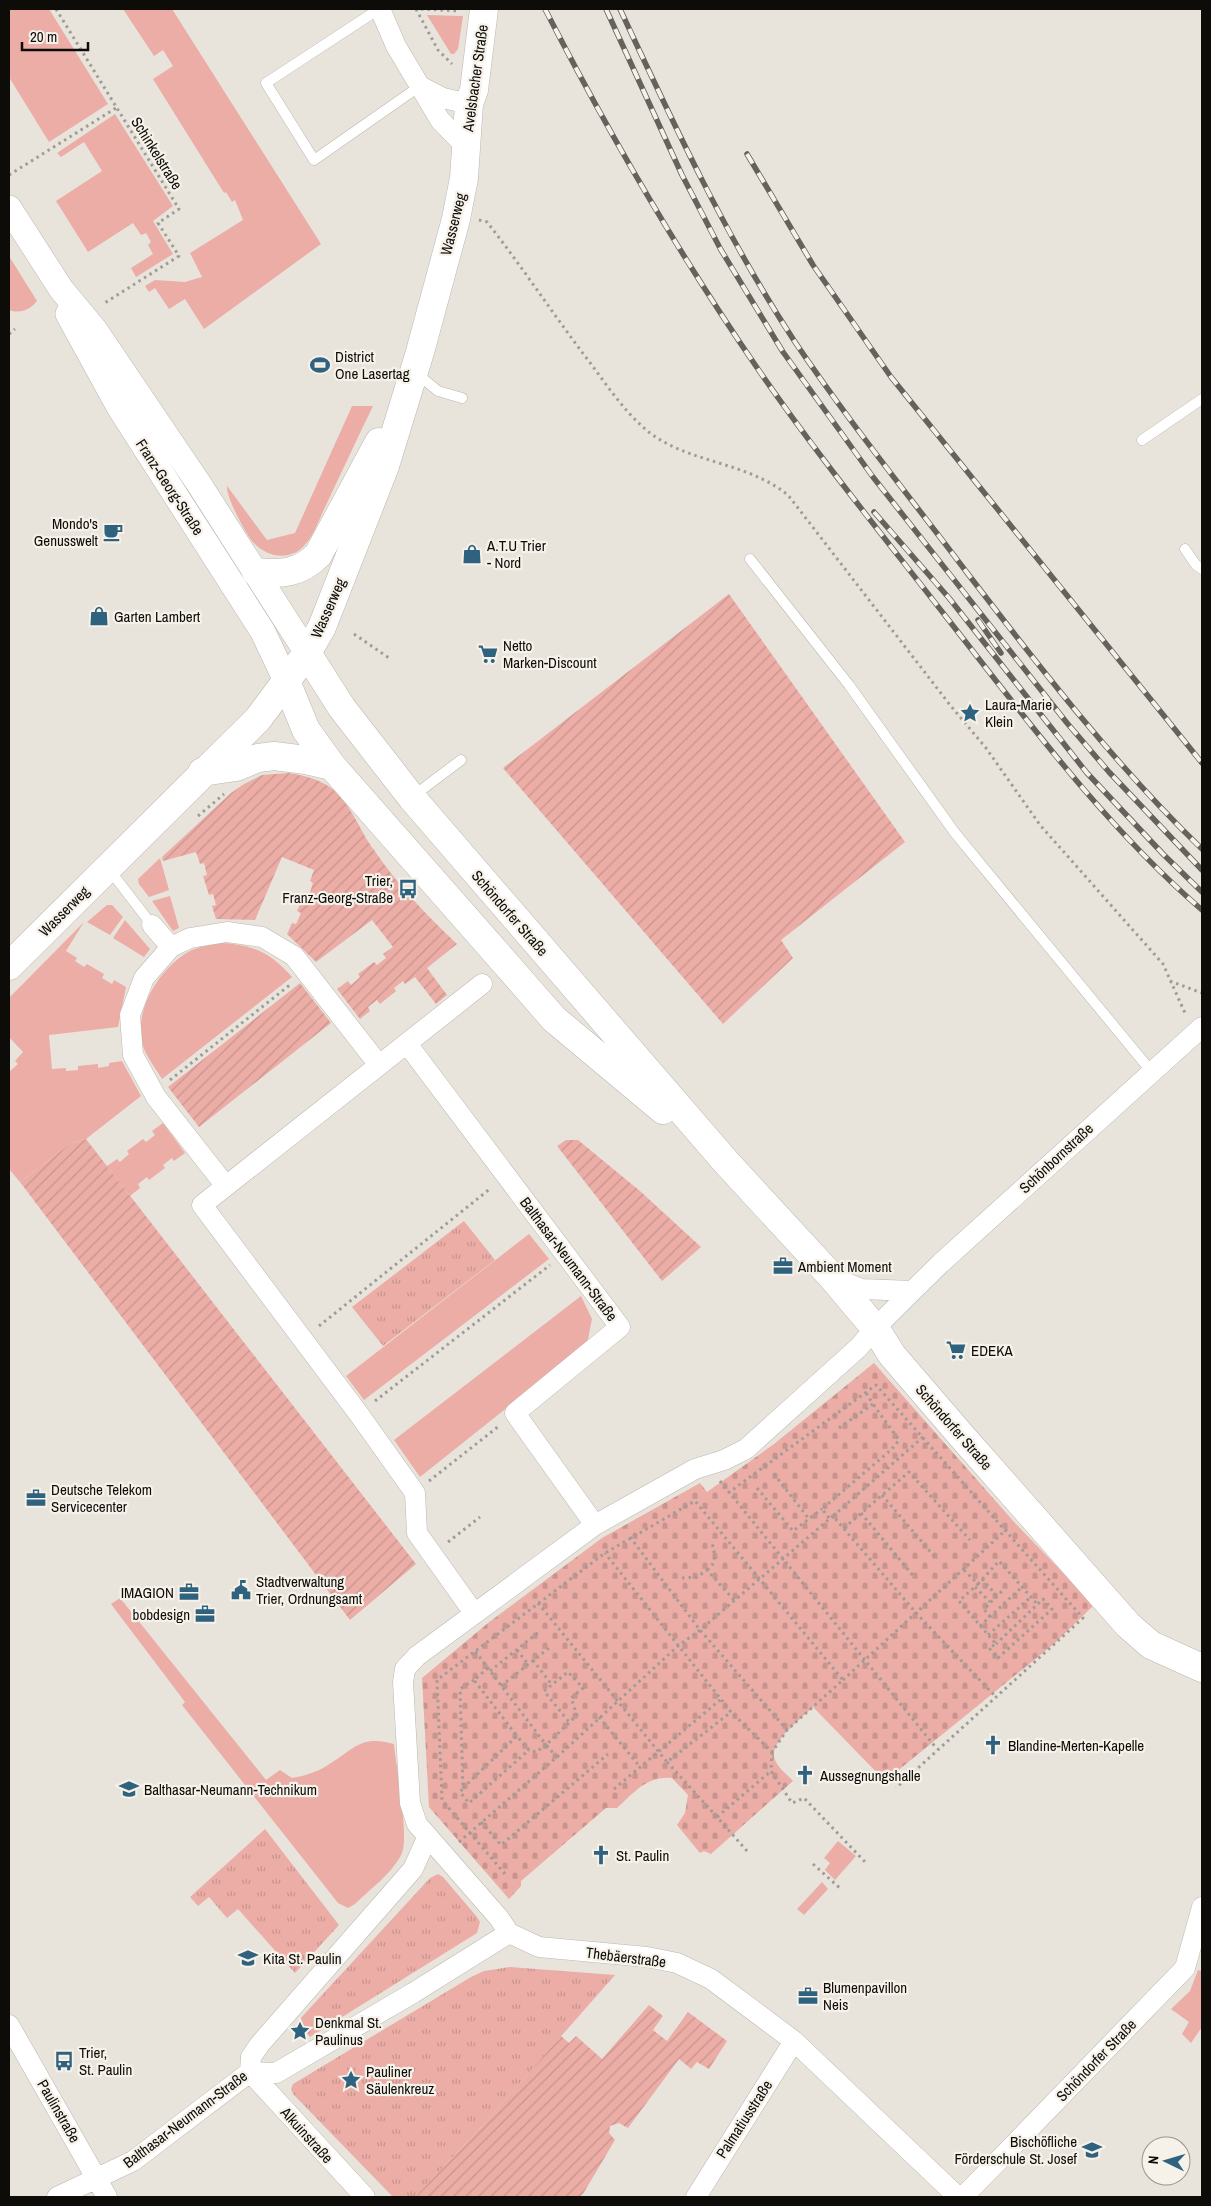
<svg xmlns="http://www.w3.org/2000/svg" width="1211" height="2206" viewBox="0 0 1211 2206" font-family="'Archivo Narrow',sans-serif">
  <defs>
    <pattern id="cemetery-stones" width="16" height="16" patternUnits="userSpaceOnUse" patternTransform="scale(1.25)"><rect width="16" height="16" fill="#ebada6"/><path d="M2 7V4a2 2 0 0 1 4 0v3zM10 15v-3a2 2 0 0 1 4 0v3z" fill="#c8948e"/></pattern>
    <pattern id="park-tufts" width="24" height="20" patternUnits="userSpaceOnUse" patternTransform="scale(1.25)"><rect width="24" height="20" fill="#ebada6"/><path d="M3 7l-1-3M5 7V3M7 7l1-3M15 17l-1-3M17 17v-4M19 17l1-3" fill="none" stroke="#c8948e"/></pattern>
    <pattern id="garden-furrows" width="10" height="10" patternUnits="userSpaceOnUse" patternTransform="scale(1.25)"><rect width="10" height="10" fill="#ebada6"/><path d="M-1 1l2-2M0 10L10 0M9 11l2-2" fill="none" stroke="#c8948e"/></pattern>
  </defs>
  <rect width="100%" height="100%" fill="#e8e4dc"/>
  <!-- grass -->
  <path fill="#ebada6" d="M 9,9 L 49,9 L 108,104 L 49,142 L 9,77 Z
    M 123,9 L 172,9 L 321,244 L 204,329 L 185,299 L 169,309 L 155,288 L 149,292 L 145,286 L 155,280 L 185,282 L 202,277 L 190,253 L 243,220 L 235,200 L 232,202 L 226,192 L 224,193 L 153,79 L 173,66 L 163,50 L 154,56 Z
    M 427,15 L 463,16 L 458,49 L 454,54 L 451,54 Z
    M 115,114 L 173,206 L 153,221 L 173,254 L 136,277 L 131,268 L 153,254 L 148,245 L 151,242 L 146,233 L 141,235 L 133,223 L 88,252 L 56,201 L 102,171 L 84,142 L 61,157 L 57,153 Z
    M 9,256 L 37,301 C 30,310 20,314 9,310 Z
    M 352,406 L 373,406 C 357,439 342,471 327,503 C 320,517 314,536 303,547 C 287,562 265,556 252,541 C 245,532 226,497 227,486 L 267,540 L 295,533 Z
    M 160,858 L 169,890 L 149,897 L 139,884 L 138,879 Z
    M 170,896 L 179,928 L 173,931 L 152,901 Z
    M 107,905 L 112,905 L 123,917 L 110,935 L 87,922 Z
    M 125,920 L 150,949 L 144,957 L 113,938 Z
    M 84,922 L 66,951 L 77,958 L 75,961 L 84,967 L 87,964 L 104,974 L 102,978 L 112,984 L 114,980 L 126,987 L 118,1027 L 49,1035 L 52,1069 L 66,1068 L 66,1071 L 78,1070 L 78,1066 L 98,1064 L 98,1068 L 109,1066 L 109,1063 L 122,1061 L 141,1096 L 86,1139 L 71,1143 L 20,1182 L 9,1169 L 9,1072 L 18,1064 L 15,1061 L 23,1052 L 9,1037 L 9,998 Z
    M 222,943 C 254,945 271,953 292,977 L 162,1079 C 156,1069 147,1058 143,1046 C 132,1011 161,965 192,950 C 202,946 212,944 222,943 Z
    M 163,1123 L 185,1153 L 174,1161 L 172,1158 L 163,1165 L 165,1168 L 149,1180 L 147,1177 L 138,1184 L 140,1188 L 130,1196 L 107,1166 L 117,1159 L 120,1162 L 129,1154 L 127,1151 L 143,1139 L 146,1142 L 155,1135 L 152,1131 Z
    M 529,1234 L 549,1259 L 364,1400 L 346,1376 Z
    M 581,1296 L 592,1319 L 587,1344 L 420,1477 L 394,1440 Z
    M 120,1598 L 266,1780 L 280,1770 L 292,1778 C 305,1776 320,1771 331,1763 C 356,1747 362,1735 394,1744 C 396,1766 409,1836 402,1853 C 393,1873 370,1889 355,1904 L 348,1908 L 338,1903 L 182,1705 L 185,1702 L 111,1604 Z
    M 838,1841 L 856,1856 L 835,1880 L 825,1870 L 830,1863 L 824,1858 Z
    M 822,1882 L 828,1889 L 804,1915 L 797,1909 Z
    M 1198,1970 L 1202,1971 L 1202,2027 L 1191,2043 L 1182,2034 L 1189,2022 L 1171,2009 L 1190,1991 Z"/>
  <!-- cemetery -->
  <path fill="url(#cemetery-stones)" d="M 874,1363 L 1015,1523 L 1094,1605 L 1055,1643 L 885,1781 L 813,1707 C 802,1718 767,1744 775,1760 C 778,1768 788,1775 793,1781 L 711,1854 L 704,1851 L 700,1853 L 677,1825 L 685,1813 L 688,1795 L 672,1778 C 646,1776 635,1792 617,1808 L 606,1808 L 521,1881 L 521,1886 L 509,1899 L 429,1807 L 422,1678 L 488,1623 L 602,1538 L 700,1483 L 707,1492 L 774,1444 Z"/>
  <!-- park -->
  <path fill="url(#park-tufts)" d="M 464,1221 L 495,1260 L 383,1346 L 352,1307 Z
    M 265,1829 L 339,1925 L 295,1973 L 238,1909 L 227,1918 L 209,1897 L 198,1906 L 190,1897 Z
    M 438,1874 L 443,1877 L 477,1917 L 480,1922 L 477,1933 L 310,2037 L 298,2021 L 430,1878 Z
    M 510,1967 L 615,1975 L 482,2126 L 415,2197 L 393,2197 L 293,2094 L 291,2089 L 293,2084 L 471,1977 L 484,1971 Z"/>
  <!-- garden -->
  <path fill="url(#garden-furrows)" d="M 729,594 L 905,842 L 781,940 L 793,958 L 723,1024 L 503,768 Z
    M 288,773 C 303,775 319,779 331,788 C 351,803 359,830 374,850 C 398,885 426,915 457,944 L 427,968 L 447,995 L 436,1004 L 415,977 L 405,984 L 403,981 L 394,988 L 396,991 L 380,1004 L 377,1000 L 368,1007 L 370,1011 L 360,1019 L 337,989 L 348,981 L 351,985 L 360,977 L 358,974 L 374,962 L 377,965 L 386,958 L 383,954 L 393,947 L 372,920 L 316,962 L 287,934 L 292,923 L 296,924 L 301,913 L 297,911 L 305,893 L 309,895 L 313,883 L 310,881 L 314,870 L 282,857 L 255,920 L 216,919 L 212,906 L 216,905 L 213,894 L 209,895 L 203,876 L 207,875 L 204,863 L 200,864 L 196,852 L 163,861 L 162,857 L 231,793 L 244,784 L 262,775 Z
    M 300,983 L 331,1023 L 199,1127 L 168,1087 Z
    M 86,1139 L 416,1564 L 350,1620 L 20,1182 L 71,1143 Z
    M 566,1140 L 578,1140 L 640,1191 L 701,1247 L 662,1281 L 557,1146 Z
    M 649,2005 L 663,2016 L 653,2030 L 667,2041 L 688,2012 L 727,2041 L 709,2069 L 697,2062 L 691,2069 L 679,2059 L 628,2128 L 619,2123 L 610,2126 L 609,2133 L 615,2140 L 583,2194 L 579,2197 L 415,2197 L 482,2126 L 561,2036 L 569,2043 L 576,2036 L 602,2059 Z"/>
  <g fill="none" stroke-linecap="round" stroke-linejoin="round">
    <defs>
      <path id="service" d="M 379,9 L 266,83 L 314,160 L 420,86
        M 415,372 L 438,391 L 462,398
        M 1142,440 L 1202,399
        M 1185,549 L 1196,565 L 1202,569
        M 750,559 L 849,685 L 955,833 L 1151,1071
        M 412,797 L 461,760
        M 108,868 L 152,925"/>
      <path id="minor" d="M 380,9 L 396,46 L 440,120 L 467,148
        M 420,86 L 443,98 L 469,104
        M 152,925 L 171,947
        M 408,1045 L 620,1327 L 515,1413 L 595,1525
        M 225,1185 L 156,1097 L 133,1055 L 130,1015 L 144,978 L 171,947 L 190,938 L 227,932 L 262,937 L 294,956 L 379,1065
        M 837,1279 L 861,1289 L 912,1291
        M 474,1613 L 417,1533 L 415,1493 L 358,1413 L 202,1205 L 482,984
        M 509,1933 L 499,1918 L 417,1824 L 410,1803 L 403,1682 L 405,1669 L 417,1656 L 595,1525 L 695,1469 L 724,1460 L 746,1449 L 859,1347 L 875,1328 L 941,1263 L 1202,1027
        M 509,1933 L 539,1947 L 647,1957 L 677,1963 L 711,1979 L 794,2041 L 958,2197
        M 9,2025 L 107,2197
        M 250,2072 L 276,2073 L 413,1993 L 509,1933
        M 250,2072 L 365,2197
        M 57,2197 L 133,2161 L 250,2072 L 251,2057 L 260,2044 L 413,1869 L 427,1838
        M 696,2197 L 794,2041
        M 963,2197 L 1185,1968 L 1202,1907"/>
      <path id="tertiary" d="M 9,208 L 61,289 L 95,330 L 199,484 L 307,653
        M 68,314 L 119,407 L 263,632 L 286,681"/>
      <path id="secondary" d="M 256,572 C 281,575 300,573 318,555 L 379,442
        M 307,653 L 342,708 L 412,798 L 726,1162 L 832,1277 L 875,1328 L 892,1355 L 959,1433 L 1128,1625 L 1151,1645 L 1202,1668
        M 286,681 L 306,730 L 332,766 L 506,964 L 554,1019 L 663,1110
        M 202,772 L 236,767 L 258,758 L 274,756 L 306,760 L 332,766
        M 9,966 L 258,719 L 307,653 L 322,627 L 385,466 L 420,352 L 456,219 L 464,178 L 469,104 L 474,90 L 484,9"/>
    </defs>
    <!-- service casing -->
    <use href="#service" stroke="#bbb7af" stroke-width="11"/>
    <!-- minor casing -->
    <use href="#minor" stroke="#bbb7af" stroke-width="21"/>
    <!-- tertiary casing -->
    <use href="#tertiary" stroke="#bbb7af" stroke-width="26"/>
    <!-- secondary casing -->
    <use href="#secondary" stroke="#bbb7af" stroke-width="29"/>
    <!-- path -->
    <path stroke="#9f9c96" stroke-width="3" stroke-dasharray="2.5 4" stroke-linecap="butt" d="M 56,9 L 179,209 L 158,223 L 179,256 L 103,304
      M 416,9 L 438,50 L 452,64
      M 421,9 L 459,11
      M 9,175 L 116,108
      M 479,220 L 487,222 C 523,268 555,317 591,364 C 609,388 626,414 650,433 C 692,464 745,461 788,495 L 950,705 L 986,748 L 1040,825 L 1163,964 L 1185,1013
      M 9,334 L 15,329
      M 354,634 L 389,658
      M 198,816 L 224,794
      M 1170,981 L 1202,993
      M 170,1080 L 291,984
      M 319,1326 L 491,1188
      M 375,1401 L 550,1265
      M 839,1428 L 873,1404 L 866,1393
      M 923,1437 L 833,1516 L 917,1614 L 995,1696
      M 774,1474 L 809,1519
      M 429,1481 L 499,1426
      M 720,1481 L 937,1749
      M 757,1488 L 793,1531 L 822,1509
      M 728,1493 L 876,1385 L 1083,1618 L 896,1788
      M 882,1495 L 934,1556
      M 861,1513 L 915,1578
      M 829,1518 L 822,1509 L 892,1449 L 899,1440 L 873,1404
      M 844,1528 L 909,1472 L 970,1540
      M 630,1537 L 700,1630 L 787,1730
      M 448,1542 L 480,1517
      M 707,1570 C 717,1563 715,1554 712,1543
      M 964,1570 L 978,1584 L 959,1601 L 996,1644 L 989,1648 L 998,1658 L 1052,1609 L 1043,1599 L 996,1644
      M 682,1578 L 697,1577 L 707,1570 L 734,1600
      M 982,1579 L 997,1596
      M 978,1584 L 999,1561 L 1038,1605
      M 975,1587 L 990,1602
      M 538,1603 L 667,1762 L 731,1712 L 605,1553
      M 990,1617 L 984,1609 L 1004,1589
      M 980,1626 L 1022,1587
      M 988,1635 L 1031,1597
      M 517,1650 L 528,1664
      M 533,1660 L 552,1685
      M 488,1668 L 474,1680 L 517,1736
      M 490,1671 L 540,1631
      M 474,1680 L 460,1689 L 463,1788 L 460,1792 L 469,1803 L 529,1750
      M 843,1680 L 1007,1529
      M 501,1686 L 549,1648
      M 599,1717 L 640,1767
      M 772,1752 L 771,1771 L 792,1803 L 804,1798 L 866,1863
      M 557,1757 L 546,1745 L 577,1715 L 571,1698 L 583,1688 L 568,1672 L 544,1691 L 569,1722
      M 667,1762 L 717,1817
      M 463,1788 L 517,1736 L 529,1750 L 536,1752 L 546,1745 L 475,1651
      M 614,1789 L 720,1700
      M 481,1822 L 501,1845 L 608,1754
      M 459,1842 L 557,1757 L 678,1646 L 700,1630 L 833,1516
      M 747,1851 L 717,1817 L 771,1771
      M 813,1864 L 842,1890
      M 505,1874 L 442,1800 L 437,1680 L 605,1553 L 695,1501 L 843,1680 L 787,1730 L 772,1752 L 731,1712"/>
    <!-- service -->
    <use href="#service" stroke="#fff" stroke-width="10"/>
    <!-- minor -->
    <use href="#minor" stroke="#fff" stroke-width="20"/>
    <!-- tertiary -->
    <use href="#tertiary" stroke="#fff" stroke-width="25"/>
    <!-- secondary -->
    <use href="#secondary" stroke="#fff" stroke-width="28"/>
    <defs>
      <path id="rail" d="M 545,9 C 609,134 680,256 760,372 C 818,456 884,537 947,618 C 1027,720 1104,825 1202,910
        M 606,9 L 682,175 L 721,250 L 783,352 L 873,477 L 1067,723 L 1109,772 L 1202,870
        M 620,9 C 673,123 726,237 795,342 C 849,422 910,497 968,574 C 1041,669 1116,766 1202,849
        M 747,154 L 813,265 L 891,377 L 1202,763
        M 874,512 L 949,598 L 1087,773 L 1164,855 L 1202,892
        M 978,620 L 1001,653"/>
    </defs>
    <!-- rail casing -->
    <use href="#rail" stroke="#64625d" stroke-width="5.5"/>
    <!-- rail -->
    <use href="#rail" stroke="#f6f2e9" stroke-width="4" stroke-dasharray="11" stroke-linecap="butt"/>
  </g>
  <!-- icons -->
  <defs>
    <symbol id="stadium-bare" viewBox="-9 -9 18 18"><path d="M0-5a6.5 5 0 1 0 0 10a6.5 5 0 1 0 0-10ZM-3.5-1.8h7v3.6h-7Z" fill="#2f627f" stroke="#f6f2e9" stroke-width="2.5" paint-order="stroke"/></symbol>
    <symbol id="cafe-bare" viewBox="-9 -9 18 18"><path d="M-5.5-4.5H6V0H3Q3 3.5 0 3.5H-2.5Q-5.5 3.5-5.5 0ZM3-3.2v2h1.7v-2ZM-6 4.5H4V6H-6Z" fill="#2f627f" stroke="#f6f2e9" stroke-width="2.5" paint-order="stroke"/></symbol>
    <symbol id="shop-bare" viewBox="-9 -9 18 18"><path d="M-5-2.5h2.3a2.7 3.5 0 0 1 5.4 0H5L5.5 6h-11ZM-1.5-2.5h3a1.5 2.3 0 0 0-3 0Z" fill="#2f627f" stroke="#f6f2e9" stroke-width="2.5" paint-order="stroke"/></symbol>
    <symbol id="supermarket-bare" viewBox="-9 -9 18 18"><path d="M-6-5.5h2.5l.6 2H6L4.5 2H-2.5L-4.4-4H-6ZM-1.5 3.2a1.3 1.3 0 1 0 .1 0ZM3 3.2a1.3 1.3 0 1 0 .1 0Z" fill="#2f627f" stroke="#f6f2e9" stroke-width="2.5" paint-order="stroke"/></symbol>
    <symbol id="sight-bare" viewBox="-9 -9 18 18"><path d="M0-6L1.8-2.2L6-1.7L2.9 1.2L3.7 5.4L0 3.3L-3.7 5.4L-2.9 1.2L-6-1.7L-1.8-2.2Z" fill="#2f627f" stroke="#f6f2e9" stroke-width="2.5" paint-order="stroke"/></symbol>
    <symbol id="bus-bare" viewBox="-9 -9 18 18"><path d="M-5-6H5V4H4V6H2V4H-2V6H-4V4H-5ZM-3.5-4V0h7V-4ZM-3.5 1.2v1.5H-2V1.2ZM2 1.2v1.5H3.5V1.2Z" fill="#2f627f" stroke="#f6f2e9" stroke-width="2.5" paint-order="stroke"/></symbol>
    <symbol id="office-bare" viewBox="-9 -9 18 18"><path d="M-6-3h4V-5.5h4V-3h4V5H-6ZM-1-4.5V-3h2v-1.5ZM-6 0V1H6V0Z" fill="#2f627f" stroke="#f6f2e9" stroke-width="2.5" paint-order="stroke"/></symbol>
    <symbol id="civic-bare" viewBox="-9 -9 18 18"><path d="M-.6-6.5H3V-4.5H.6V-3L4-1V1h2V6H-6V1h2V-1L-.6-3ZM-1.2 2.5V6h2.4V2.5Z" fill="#2f627f" stroke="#f6f2e9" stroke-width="2.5" paint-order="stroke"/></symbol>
    <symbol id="church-bare" viewBox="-9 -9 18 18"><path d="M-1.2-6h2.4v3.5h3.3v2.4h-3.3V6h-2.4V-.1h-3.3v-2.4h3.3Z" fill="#2f627f" stroke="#f6f2e9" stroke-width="2.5" paint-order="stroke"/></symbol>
    <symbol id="school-bare" viewBox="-9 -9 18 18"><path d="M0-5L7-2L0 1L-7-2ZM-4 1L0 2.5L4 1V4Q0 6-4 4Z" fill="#2f627f" stroke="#f6f2e9" stroke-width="2.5" paint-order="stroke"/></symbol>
  </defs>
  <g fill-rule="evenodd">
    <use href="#stadium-bare" x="306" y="351" width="28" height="28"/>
    <use href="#cafe-bare" x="99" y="518" width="28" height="28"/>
    <use href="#shop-bare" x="458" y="540" width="28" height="28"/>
    <use href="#shop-bare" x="85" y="602" width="28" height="28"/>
    <use href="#supermarket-bare" x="474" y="640" width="28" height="28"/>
    <use href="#sight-bare" x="956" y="699" width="28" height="28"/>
    <use href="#bus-bare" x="394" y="875" width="28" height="28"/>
    <use href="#office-bare" x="769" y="1252" width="28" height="28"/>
    <use href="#supermarket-bare" x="942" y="1336" width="28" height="28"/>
    <use href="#office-bare" x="22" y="1484" width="28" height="28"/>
    <use href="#civic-bare" x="227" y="1576" width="28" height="28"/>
    <use href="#office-bare" x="175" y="1578" width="28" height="28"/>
    <use href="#office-bare" x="191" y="1600" width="28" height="28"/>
    <use href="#church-bare" x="979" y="1731" width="28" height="28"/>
    <use href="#church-bare" x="791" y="1761" width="28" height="28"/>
    <use href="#school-bare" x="115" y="1775" width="28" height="28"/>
    <use href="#church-bare" x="587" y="1841" width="28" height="28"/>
    <use href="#school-bare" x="234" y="1944" width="28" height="28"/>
    <use href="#office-bare" x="794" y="1982" width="28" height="28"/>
    <use href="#sight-bare" x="286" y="2017" width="28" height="28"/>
    <use href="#bus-bare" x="50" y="2047" width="28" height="28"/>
    <use href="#sight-bare" x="337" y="2066" width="28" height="28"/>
    <use href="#school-bare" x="1078" y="2136" width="28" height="28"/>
  </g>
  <g text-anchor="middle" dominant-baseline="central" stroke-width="4.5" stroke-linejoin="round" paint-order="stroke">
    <!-- street labels -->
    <g font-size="15" fill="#0d0c09" stroke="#f6f2e9">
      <text transform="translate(475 78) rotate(-82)">Avelsbacher Straße</text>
      <text transform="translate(157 153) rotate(58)">Schinkelstraße</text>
      <text transform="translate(453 224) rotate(-76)">Wasserweg</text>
      <text transform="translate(170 487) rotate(57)">Franz-Georg-Straße</text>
      <text transform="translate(328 608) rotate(-66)">Wasserweg</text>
      <text transform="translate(64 911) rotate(-45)">Wasserweg</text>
      <text transform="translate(510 913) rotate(49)">Schöndorfer Straße</text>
      <text transform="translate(1056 1158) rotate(-43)">Schönbornstraße</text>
      <text transform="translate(569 1259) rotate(53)">Balthasar-Neumann-Straße</text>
      <text transform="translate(954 1427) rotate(49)">Schöndorfer Straße</text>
      <text transform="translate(626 1957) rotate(7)">Thebäerstraße</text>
      <text transform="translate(1096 2060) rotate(-46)">Schöndorfer Straße</text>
      <text transform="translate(59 2111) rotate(60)">Paulinstraße</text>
      <text transform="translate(185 2119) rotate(-37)">Balthasar-Neumann-Straße</text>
      <text transform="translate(744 2119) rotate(-57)">Palmatiusstraße</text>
      <text transform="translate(307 2135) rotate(48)">Alkuinstraße</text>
    </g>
    <!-- poi labels -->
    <g font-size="15" fill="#0d0c09" stroke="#f6f2e9" text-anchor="start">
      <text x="335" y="356">District<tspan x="335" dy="17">One Lasertag</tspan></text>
      <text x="98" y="523" text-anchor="end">Mondo's<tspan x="98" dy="17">Genusswelt</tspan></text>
      <text x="487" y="545">A.T.U Trier<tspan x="487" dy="17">- Nord</tspan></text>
      <text x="114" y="616">Garten Lambert</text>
      <text x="503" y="645">Netto<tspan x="503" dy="17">Marken-Discount</tspan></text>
      <text x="985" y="704">Laura-Marie<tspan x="985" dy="17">Klein</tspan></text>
      <text x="393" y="880" text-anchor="end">Trier,<tspan x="393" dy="17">Franz-Georg-Straße</tspan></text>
      <text x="798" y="1266">Ambient Moment</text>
      <text x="971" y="1350">EDEKA</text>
      <text x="51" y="1489">Deutsche Telekom<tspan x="51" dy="17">Servicecenter</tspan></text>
      <text x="256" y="1581">Stadtverwaltung<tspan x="256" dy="17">Trier, Ordnungsamt</tspan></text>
      <text x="174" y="1592" text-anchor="end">IMAGION</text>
      <text x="190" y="1614" text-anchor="end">bobdesign</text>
      <text x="1008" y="1745">Blandine-Merten-Kapelle</text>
      <text x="820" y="1775">Aussegnungshalle</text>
      <text x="144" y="1789">Balthasar-Neumann-Technikum</text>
      <text x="616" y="1855">St. Paulin</text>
      <text x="263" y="1958">Kita St. Paulin</text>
      <text x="823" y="1987">Blumenpavillon<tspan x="823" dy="17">Neis</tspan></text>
      <text x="315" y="2022">Denkmal St.<tspan x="315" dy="17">Paulinus</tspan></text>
      <text x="79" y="2052">Trier,<tspan x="79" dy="17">St. Paulin</tspan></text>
      <text x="366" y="2071">Pauliner<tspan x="366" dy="17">Säulenkreuz</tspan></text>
      <text x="1077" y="2141" text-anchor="end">Bischöfliche<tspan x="1077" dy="17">Förderschule St. Josef</tspan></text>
    </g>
  </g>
  <!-- border -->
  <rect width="1211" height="2206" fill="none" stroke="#0d0c09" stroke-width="20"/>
  <!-- north arrow -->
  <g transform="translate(1166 2161) rotate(275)"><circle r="24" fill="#f6f2e9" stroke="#99968f"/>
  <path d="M0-4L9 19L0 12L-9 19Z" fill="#2f627f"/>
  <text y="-8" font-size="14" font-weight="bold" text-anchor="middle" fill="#0d0c09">N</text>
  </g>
  <!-- scale -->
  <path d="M22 42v8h66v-8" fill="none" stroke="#0d0c09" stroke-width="2.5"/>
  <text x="30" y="42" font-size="15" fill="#0d0c09" stroke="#f6f2e9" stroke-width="4" paint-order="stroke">20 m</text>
</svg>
